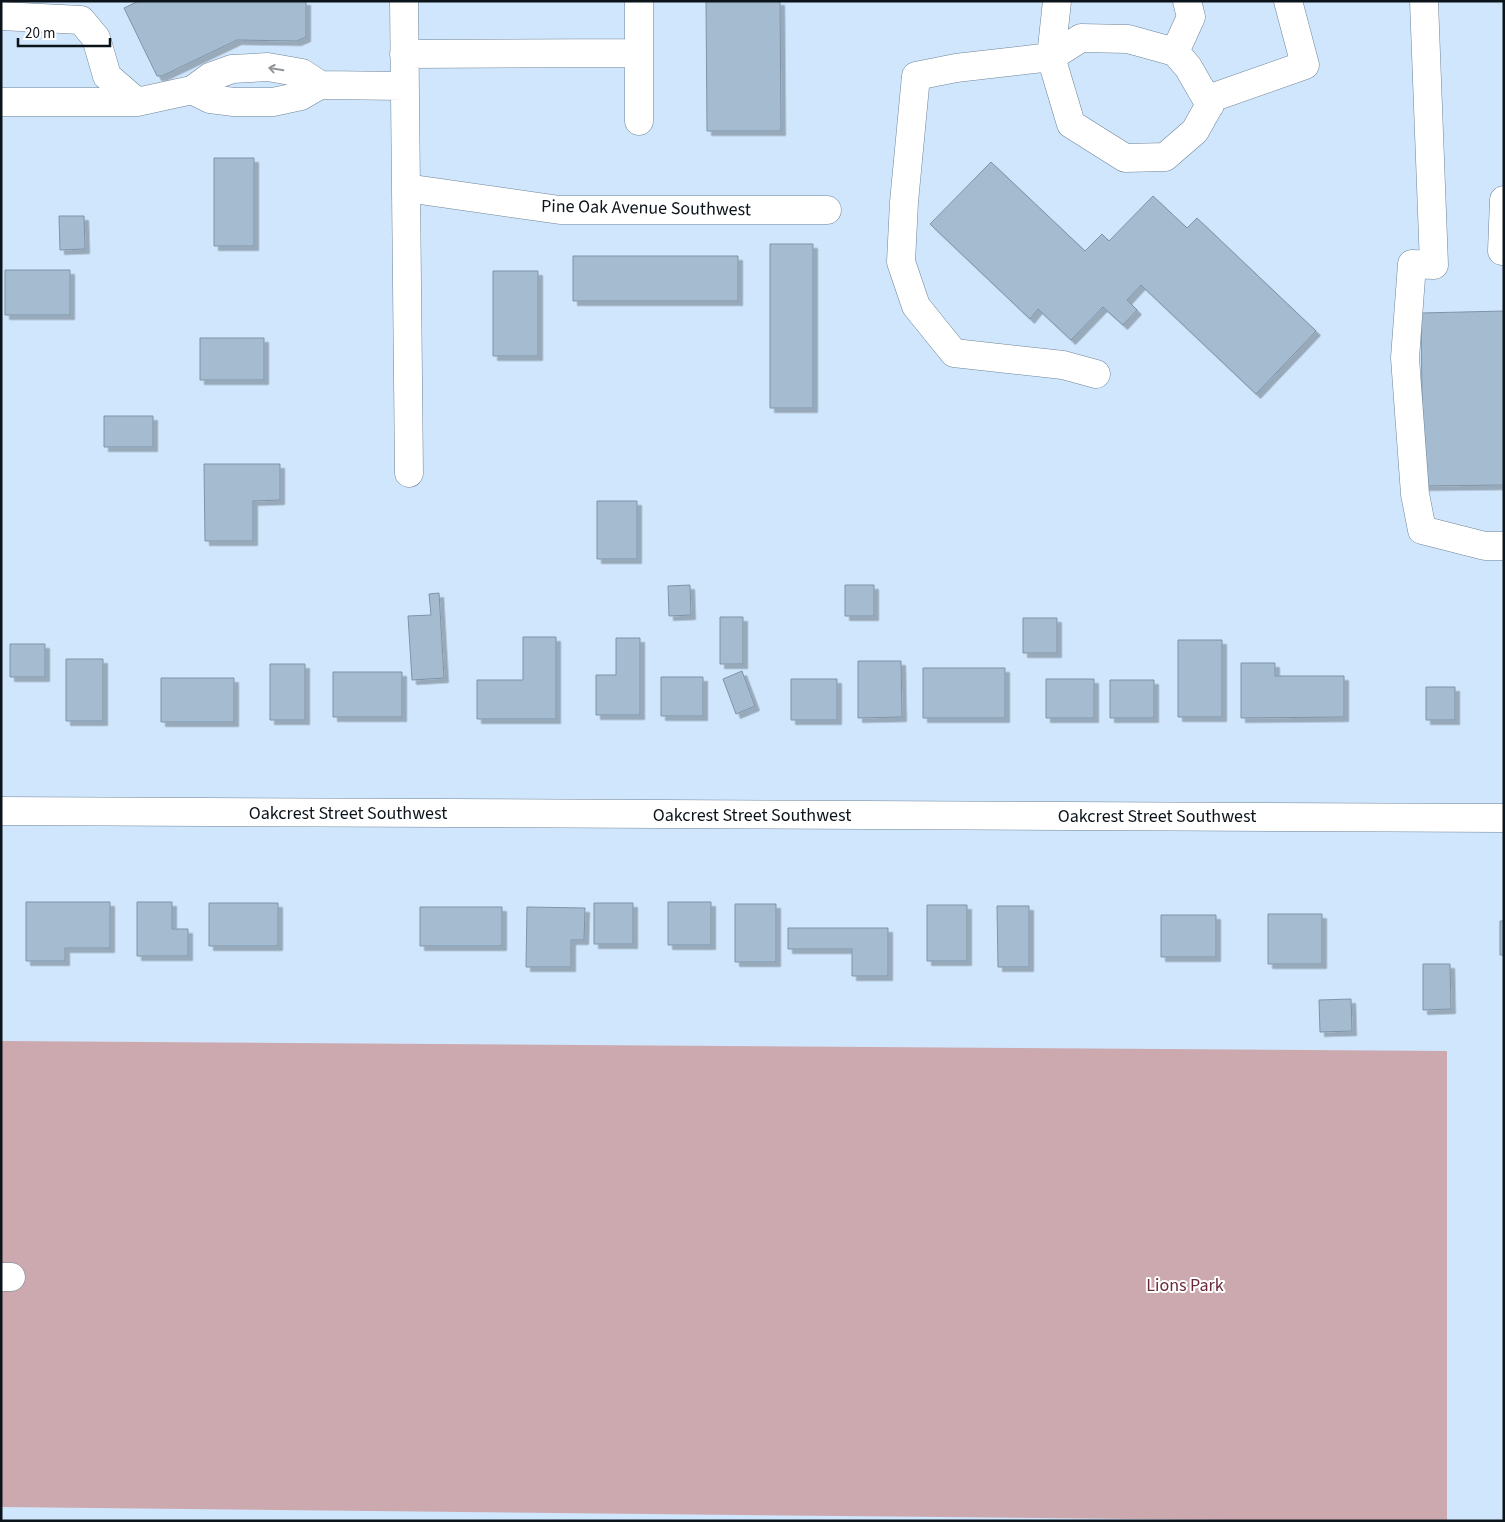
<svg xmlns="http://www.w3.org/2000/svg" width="1505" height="1522" viewBox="0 0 1505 1522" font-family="'Source Sans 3',sans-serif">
  <defs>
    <filter id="shadow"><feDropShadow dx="4.5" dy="4.5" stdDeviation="0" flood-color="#0004"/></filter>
  </defs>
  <rect width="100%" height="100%" fill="#cfe6fc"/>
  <!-- green -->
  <path fill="#cca9af" d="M 1,1041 L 1447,1051 L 1447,1521 L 1311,1521 L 1,1507 Z"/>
  <!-- building -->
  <path fill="#a5bbd0" stroke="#7e94a8" filter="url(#shadow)" d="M 139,1 L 306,1 L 306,37 L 297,41 L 237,40 L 162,76 L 157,76 L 124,8 Z
    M 706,1 L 780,1 L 781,131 L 707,131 Z
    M 214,158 L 254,158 L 254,246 L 214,246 Z
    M 991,162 L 1085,251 L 1102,234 L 1109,241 L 1153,196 L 1187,228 L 1197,218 L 1316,331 L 1256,394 L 1141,285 L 1127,300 L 1137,310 L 1123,325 L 1103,307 L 1071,340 L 1038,309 L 1030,319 L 930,224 Z
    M 59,216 L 84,216 L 85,249 L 60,250 Z
    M 770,244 L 813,244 L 813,408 L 770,408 Z
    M 573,256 L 738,256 L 738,301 L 573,301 Z
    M 5,270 L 70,270 L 70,315 L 5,315 Z
    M 493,271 L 538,271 L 538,356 L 493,356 Z
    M 1504,311 L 1504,485 L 1423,486 L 1421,313 Z
    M 200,338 L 264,338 L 264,380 L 200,380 Z
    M 104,416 L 153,416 L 153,447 L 104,447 Z
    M 204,464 L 280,464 L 280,500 L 253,501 L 253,541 L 205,541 Z
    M 597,501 L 637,501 L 637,559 L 597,559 Z
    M 690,585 L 691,615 L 669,616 L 668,586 Z
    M 845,585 L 874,585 L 874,616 L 845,616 Z
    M 439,593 L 444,678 L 412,680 L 408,616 L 431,615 L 429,594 Z
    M 720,617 L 743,617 L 743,664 L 720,664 Z
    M 1023,618 L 1057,618 L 1057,653 L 1023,653 Z
    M 523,637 L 556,637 L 556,719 L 477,719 L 477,680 L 523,680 Z
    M 616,638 L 640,638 L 640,715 L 596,715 L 596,675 L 616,675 Z
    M 1178,640 L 1222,640 L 1222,717 L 1178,717 Z
    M 10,644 L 45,644 L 45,677 L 10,677 Z
    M 66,659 L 103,659 L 103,721 L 66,721 Z
    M 858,661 L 901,661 L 902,717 L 858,718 Z
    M 1241,663 L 1275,663 L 1275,676 L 1344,676 L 1344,717 L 1241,718 Z
    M 270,664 L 305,664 L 305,720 L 270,720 Z
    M 923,668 L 1005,668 L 1005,718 L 923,718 Z
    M 742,671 L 755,706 L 736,714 L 723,679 Z
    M 333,672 L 402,672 L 402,717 L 333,717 Z
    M 661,677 L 703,677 L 703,716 L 661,716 Z
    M 161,678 L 234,678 L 234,722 L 161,722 Z
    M 791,679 L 837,679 L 837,720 L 791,720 Z
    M 1046,679 L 1094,679 L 1094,718 L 1046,718 Z
    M 1110,680 L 1154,680 L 1154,718 L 1110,718 Z
    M 1426,687 L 1455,687 L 1455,720 L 1426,720 Z
    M 26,902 L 110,902 L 110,948 L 65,948 L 65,961 L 26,961 Z
    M 137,902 L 172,902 L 172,929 L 188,929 L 188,956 L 137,956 Z
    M 668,902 L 711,902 L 711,945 L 668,945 Z
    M 209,903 L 278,903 L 278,946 L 209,946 Z
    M 594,903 L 633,903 L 633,944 L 594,944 Z
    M 735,904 L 776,904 L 776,962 L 735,962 Z
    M 927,905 L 967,905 L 967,961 L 927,961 Z
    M 997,906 L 1029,906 L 1029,967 L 998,967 Z
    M 420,907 L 502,907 L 502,946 L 420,946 Z
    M 527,907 L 585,908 L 584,940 L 571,940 L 571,967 L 526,967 Z
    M 1268,914 L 1322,914 L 1322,964 L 1268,964 Z
    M 1161,915 L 1216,915 L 1216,957 L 1161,957 Z
    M 1500,921 L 1504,921 L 1504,955 L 1500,955 Z
    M 788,928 L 888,928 L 888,976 L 852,976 L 852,949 L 788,949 Z
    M 1423,964 L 1450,964 L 1451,1009 L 1423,1010 Z
    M 1351,999 L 1352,1031 L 1320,1032 L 1319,1000 Z"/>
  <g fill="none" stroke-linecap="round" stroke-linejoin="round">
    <defs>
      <path id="minor" d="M 404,1 L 409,473
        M 1057,1 L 1051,57 L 956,68 L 916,76 L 904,202 L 901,262 L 916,306 L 954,353 L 1063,365 L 1096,374
        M 1424,1 L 1434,265 L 1412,264 L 1405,358 L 1415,494 L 1422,530 L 1485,546 L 1504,546
        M 1,16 L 81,20 L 96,38 L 107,76 L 137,102
        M 1175,52 L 1191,17 L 1187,1
        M 404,54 L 639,53
        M 320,85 L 302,73 L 268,67 L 232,69 L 210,77 L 192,90 L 210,99 L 234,102 L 273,102 L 301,96 L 320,85 L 404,86
        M 1,102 L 137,102 L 192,90
        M 1210,105 L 1188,67 L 1175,52 L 1128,39 L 1081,38 L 1051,57 L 1071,124 L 1125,158 L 1165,157 L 1195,131 L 1214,97 L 1305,65 L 1288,1
        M 639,121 L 639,1
        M 406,188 L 560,210 L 827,210
        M 1504,200 L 1502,251 L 1504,251
        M 1,811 L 1504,818
        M 1,1277 L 11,1277"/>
    </defs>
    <!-- minor casing -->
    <use href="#minor" stroke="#6f8498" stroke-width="29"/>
    <!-- minor -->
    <use href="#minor" stroke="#fff" stroke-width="28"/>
  </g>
  <!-- one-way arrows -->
  <defs><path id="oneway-shaft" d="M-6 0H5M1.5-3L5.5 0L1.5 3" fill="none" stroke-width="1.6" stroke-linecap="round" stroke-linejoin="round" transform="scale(1.25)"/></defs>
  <use stroke="#929598" href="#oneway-shaft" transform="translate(276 69) rotate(-171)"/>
  <g text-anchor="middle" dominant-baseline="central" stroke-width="4" stroke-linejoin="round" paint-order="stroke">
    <!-- street labels -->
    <g font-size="18" fill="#0c141b" stroke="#fff">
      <text transform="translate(646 208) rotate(1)">Pine Oak Avenue Southwest</text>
      <text x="348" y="813">Oakcrest Street Southwest</text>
      <text x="752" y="815">Oakcrest Street Southwest</text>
      <text x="1157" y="816">Oakcrest Street Southwest</text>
    </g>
    <!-- park labels -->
    <g font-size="18" fill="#6b2839" stroke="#fff">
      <text x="1185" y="1285">Lions Park</text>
    </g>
  </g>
  <!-- border -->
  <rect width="1505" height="1522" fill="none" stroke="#0c141b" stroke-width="5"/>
  <!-- scale -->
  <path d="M18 38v8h92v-8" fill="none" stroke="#0c141b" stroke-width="2.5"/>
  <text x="25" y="38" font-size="15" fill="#0c141b" stroke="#ffffff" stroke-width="4" paint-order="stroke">20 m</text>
</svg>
